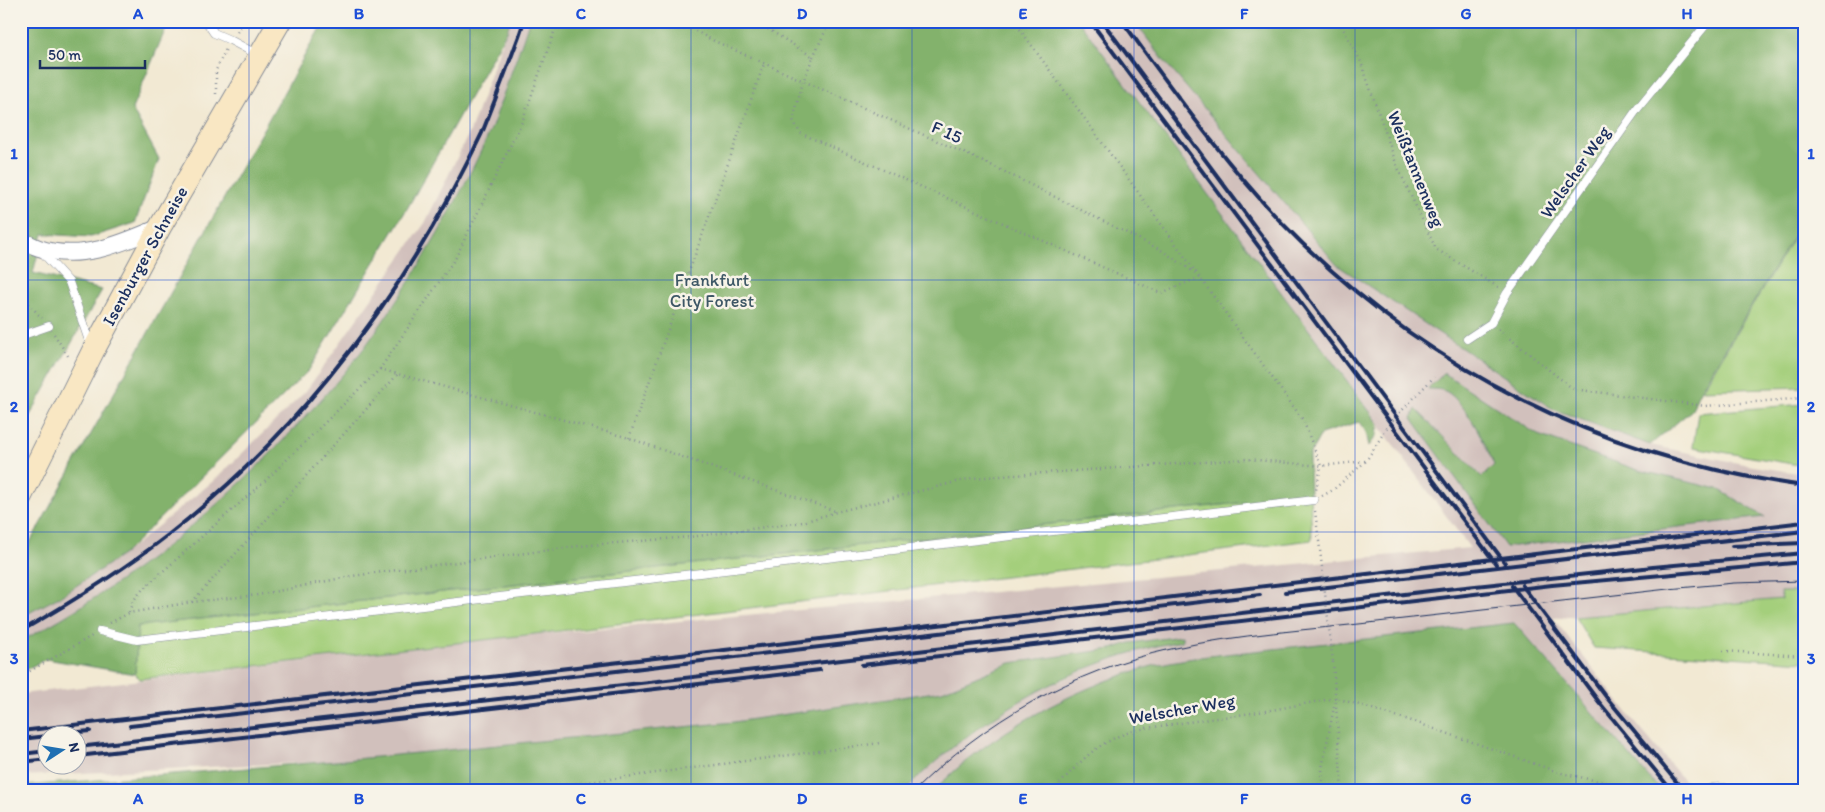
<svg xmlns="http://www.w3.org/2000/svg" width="1825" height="812" viewBox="0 0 1825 812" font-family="Itim,sans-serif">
  <rect width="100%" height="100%" fill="#f7f3e8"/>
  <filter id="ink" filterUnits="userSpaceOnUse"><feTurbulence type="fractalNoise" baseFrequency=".02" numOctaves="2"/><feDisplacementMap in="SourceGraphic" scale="10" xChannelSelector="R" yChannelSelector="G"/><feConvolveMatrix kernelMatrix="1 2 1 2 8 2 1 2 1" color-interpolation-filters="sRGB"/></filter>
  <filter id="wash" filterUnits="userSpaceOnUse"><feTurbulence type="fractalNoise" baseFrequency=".0096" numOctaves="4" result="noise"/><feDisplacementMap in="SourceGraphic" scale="20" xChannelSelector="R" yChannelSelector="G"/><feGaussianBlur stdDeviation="1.12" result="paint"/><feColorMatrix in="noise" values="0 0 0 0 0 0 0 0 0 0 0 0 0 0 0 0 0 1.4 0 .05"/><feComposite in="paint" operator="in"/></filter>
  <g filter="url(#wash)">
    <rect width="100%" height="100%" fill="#f2e9d3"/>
    <!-- industrial -->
    <path fill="#d1c0bc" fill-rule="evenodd" d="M 510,21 L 529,21 L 488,136 L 441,230 L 380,326 L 350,365 L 320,401 L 273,453 L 220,502 L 164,549 L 108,590 L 46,628 L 21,641 L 21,617 L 61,596 L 125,553 L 217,478 L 306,391 L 425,223 L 471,129 Z
      M 1079,21 L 1134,21 L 1165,62 L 1337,265 L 1553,409 L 1650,445 L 1753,466 L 1804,474 L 1804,592 L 1780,592 L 1783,599 L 1714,604 L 1658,611 L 1553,618 L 1633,720 L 1693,791 L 1661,791 L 1514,623 L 1208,656 L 1166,663 L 1144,668 L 1071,696 L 1021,723 L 934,791 L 904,791 L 944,754 L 1005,710 L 1036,692 L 1089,668 L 1118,657 L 1182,637 L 1130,643 L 1112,649 L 1010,663 L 942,691 L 734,722 L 335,761 L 21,776 L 21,694 L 518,636 L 1470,548 ZM 48,734 L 78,734 L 78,764 L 48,764 Z"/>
    <!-- green -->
    <path fill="#a4cf7c" stroke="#607f6d" d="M 1804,220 L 1804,387 L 1702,390 Z
      M 1804,404 L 1804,466 L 1693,447 L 1698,413 Z
      M 1310,495 L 1312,540 L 518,636 L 140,679 L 135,674 L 138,626 Z
      M 1780,592 L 1804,592 L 1804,662 L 1594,648 L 1575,617 L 1782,599 Z"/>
    <!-- forest -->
    <path fill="#83b26c" stroke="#4f7065" d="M 21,21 L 169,21 L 132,109 L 159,159 L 135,223 L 91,237 L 43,234 L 33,273 L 102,290 L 21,431 Z
      M 324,21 L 510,21 L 507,31 L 408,207 L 309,370 L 125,553 L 61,596 L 21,617 L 21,558 Z
      M 529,21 L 1079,21 L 1379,424 L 1377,435 L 1369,446 L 1366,432 L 1359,422 L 1321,434 L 1309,456 L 1310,495 L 138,626 L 135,674 L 46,659 L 21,672 L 21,641 C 128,585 224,506 305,417 C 332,388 359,357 381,324 C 422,265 457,203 487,138 C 494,124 498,109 503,95 C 512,71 521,46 529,21 Z
      M 1134,21 L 1804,21 L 1804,219 L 1698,394 L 1692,410 L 1650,445 L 1553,409 L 1337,265 L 1165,62 Z
      M 1444,373 L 1538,435 L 1638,470 L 1718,489 L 1765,517 L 1506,547 L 1412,418 L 1416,409 L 1482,477 L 1494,465 C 1485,443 1469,409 1450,394 C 1444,389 1436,389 1428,389 Z
      M 1514,623 L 1661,791 L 934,791 C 986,735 1072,689 1145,668 C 1166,662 1187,659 1208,656 Z
      M 1182,636 L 1182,641 C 1077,659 979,716 904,791 L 21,791 L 21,786 L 335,761 L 734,722 L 942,691 L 1010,663 L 1112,649 L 1130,643 Z"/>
  </g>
  <g filter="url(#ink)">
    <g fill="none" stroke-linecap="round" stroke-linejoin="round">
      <defs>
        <path id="lane" d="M 206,21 L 214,33 L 230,40 L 258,55
          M 42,252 L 69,282 L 91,347
          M 26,334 L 49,326
          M 1467,339 L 1491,323 L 1507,293 L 1638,108 L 1709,21
          M 100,631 L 137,640 L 1314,500
          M 1705,791 C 1714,786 1723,786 1732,791"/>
        <path id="street" d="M 21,240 C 27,243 33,246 39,248 C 80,262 123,243 160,227"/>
        <path id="secondary" d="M 21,496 L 93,351 L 160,227 L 280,21"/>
      </defs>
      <!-- lane casing -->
      <use href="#lane" stroke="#868c98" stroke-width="9"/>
      <!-- street casing -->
      <use href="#street" stroke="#868c98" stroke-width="18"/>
      <!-- secondary casing -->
      <use href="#secondary" stroke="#868c98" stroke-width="24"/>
      <!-- path -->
      <path stroke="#868c98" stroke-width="2.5" stroke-dasharray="1 4" stroke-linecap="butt" d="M 678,21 L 710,39 L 993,166 L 1161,250 L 1197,274
        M 755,21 L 813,57 L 803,82 L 793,120 L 800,133 L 1161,293 L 1201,277
        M 1014,21 L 1303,420 L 1321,466 L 1316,490
        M 1339,21 L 1361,62 L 1397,166 L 1436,249 L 1498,287
        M 237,32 L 245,21
        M 813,57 L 830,21
        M 216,94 L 216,70 L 226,49
        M 21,296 L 42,318
        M 1498,329 L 1573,389 L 1705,406 L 1804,398
        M 54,334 L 70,359
        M 380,369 L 629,438 L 835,511
        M 629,438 L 764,64
        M 1322,496 L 1333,490 L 1366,461 L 1390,423 L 1434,377
        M 1315,511 L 1319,541
        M 21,523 L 26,514
        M 192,602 L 398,374
        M 129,612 L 133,601 L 143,589 L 268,478 L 380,369 L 456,257 L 522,122 L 558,21
        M 110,623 L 129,613 L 192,602 L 258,595 L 352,576 L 579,546 L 690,537 L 803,522 L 836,512 L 972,478 L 1247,459 L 1321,466 L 1366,461
        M 1723,651 L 1804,656
        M 1333,662 L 1342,791
        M 21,676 L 92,636
        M 521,791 L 880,743
        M 1053,791 C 1070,773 1087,752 1109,741 C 1120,734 1134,731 1146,728 L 1266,711 L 1336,698 L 1409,720 L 1561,773 L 1621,786 L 1634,791
        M 1323,791 L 1322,768 L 1335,702"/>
      <!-- lane -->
      <use href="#lane" stroke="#fff" stroke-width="8"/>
      <!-- street -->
      <use href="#street" stroke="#fff" stroke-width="16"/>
      <!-- secondary -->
      <use href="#secondary" stroke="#f9e7c3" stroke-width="22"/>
      <!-- tram -->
      <path stroke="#1b2f5e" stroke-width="1" d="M 914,791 C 984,721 1074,670 1171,649 C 1238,634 1309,630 1377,622 C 1474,611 1571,600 1668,589 L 1734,583 L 1804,581"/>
      <!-- rail -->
      <path stroke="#1b2f5e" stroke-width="4" d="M 1090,21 L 1496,564
        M 1102,21 L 1505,563
        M 1122,21 C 1173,90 1223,161 1282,223 C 1423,369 1603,459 1804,486
        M 1732,546 L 1804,543
        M 1522,585 L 1607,698 L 1684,791
        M 1512,586 L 1599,702 L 1672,791
        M 1285,592 L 1804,531
        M 21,631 C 72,602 122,571 168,535 C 286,443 383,322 453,190 C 463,171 473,152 482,133 C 495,101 507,68 519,36 L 524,21
        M 862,665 L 1552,585 L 1804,562
        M 130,726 L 634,669 L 1260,595
        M 21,731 L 829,638 L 1804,522
        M 58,734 L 90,731
        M 21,739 L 48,736
        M 78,747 L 833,661 L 1447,589 L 1653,567 L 1804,553
        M 21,754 L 48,751
        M 78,756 L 820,670
        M 21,762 L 48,759"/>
      <!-- path-bridge -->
      <path stroke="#868c98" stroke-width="2.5" stroke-dasharray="1 4" stroke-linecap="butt" d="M 1319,541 L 1333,662"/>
    </g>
  </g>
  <!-- grid -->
  <path fill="none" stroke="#1d4ed8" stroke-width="1" stroke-opacity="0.55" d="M 249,21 L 249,791M 470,21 L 470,791M 691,21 L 691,791M 912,21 L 912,791M 1134,21 L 1134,791M 1355,21 L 1355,791M 1576,21 L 1576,791M 21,280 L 1804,280M 21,532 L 1804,532"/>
  <g text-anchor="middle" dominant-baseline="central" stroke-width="5" stroke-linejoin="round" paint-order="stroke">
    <!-- street labels -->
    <g font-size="18" fill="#1b2f5e" stroke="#f7f3e8">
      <text transform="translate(947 132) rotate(24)">F 15</text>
      <text transform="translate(1416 169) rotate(68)">Weißtannenweg</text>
      <text transform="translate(1575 172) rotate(-55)">Welscher Weg</text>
      <text transform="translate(145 256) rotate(-61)">Isenburger Schneise</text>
      <text transform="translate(1182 709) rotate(-10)">Welscher Weg</text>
    </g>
    <!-- park labels -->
    <g font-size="18" fill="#3d5766" stroke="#f7f3e8">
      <text x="712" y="280">Frankfurt<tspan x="712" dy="21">City Forest</tspan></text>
    </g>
  </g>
  <!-- margin -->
  <rect width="1825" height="812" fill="none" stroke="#f7f3e8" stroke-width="55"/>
  <!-- north arrow -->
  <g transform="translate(62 750) rotate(78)"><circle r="24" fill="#f7f3e8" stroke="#9fa5b1"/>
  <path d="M0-4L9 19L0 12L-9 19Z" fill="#1f6fb2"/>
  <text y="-8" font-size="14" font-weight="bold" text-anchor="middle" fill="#1b2f5e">N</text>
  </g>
  <!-- scale -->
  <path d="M40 60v8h105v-8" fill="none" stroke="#1b2f5e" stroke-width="2.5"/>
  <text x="48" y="60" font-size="15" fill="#1b2f5e" stroke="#f7f3e8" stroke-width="4" paint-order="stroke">50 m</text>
  <rect x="28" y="28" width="1770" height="756" fill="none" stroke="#1d4ed8" stroke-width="2"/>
  <g font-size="16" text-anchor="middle" font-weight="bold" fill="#1d4ed8">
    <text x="138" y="19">A</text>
    <text x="359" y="19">B</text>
    <text x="581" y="19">C</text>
    <text x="802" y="19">D</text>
    <text x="1023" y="19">E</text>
    <text x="1244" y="19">F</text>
    <text x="1466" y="19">G</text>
    <text x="1687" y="19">H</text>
    <text x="14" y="159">1</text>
    <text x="1811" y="159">1</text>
    <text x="14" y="412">2</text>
    <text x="1811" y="412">2</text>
    <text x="14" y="664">3</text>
    <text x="1811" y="664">3</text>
    <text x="138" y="804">A</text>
    <text x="359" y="804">B</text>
    <text x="581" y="804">C</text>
    <text x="802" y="804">D</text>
    <text x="1023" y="804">E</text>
    <text x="1244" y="804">F</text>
    <text x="1466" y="804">G</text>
    <text x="1687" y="804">H</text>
  </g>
</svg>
